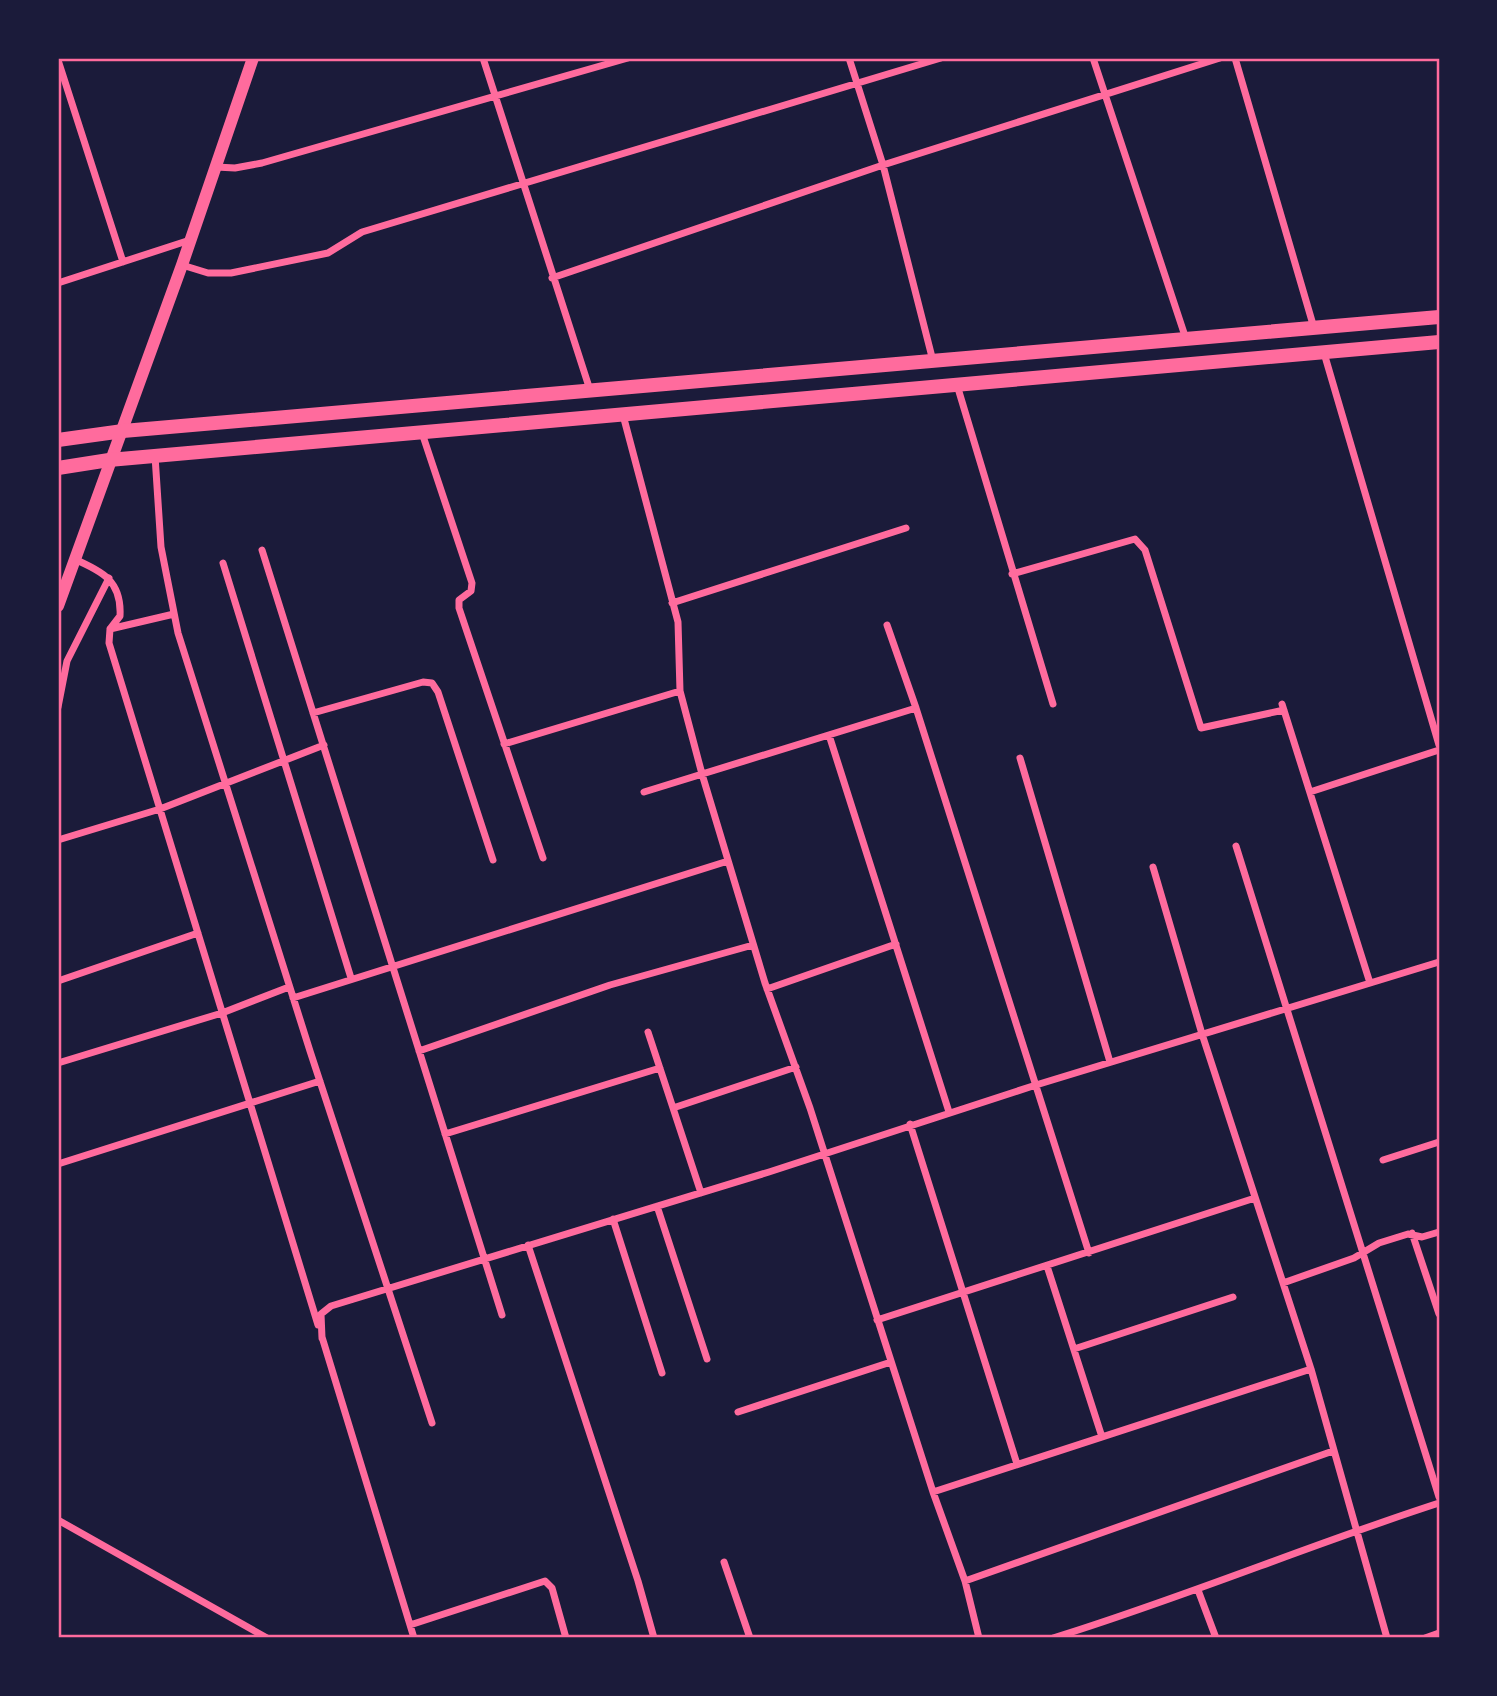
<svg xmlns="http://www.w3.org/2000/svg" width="1497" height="1696" viewBox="0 0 1497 1696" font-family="Mulish,sans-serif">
  <rect width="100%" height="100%" fill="#1b1b3a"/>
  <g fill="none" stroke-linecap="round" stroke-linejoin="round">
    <!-- minor -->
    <path stroke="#ff6b9d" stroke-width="7" d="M 483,58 L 590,390
      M 849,58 L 883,165 L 933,361
      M 1093,58 L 1186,339
      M 1235,58 L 1314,328
      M 58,60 L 123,262
      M 216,167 L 235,168 L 262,163 L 628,58
      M 182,265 L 208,273 L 231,273 L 328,253 L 362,232 L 941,58
      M 552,278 L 883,165 L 1220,58
      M 58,283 L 190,240
      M 1324,353 L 1439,745
      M 957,385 L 1053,704
      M 623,415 L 678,622 L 680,691 L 702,774 L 765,983 L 810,1108 L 933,1492 L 965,1581 L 979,1638
      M 422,433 L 472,583 L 471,591 L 459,600 L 459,608 L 543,858
      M 155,456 L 161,547 L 178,633 L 310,1051 L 432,1423
      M 262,550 L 502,1315
      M 74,559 C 102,571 122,581 120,616 L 110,629 L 109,643 L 318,1325
      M 223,563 L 351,978
      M 1012,574 L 1135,539 L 1145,550 L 1201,728 L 1284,710
      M 672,603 L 906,528
      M 887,625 L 916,708 L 1089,1253
      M 110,629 L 174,614
      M 1282,704 L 1370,983
      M 58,707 L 67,661 L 109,578
      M 313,713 L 423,682 L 432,683 L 438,692 L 493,860
      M 829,735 L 949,1112
      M 504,744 L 680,691
      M 1020,758 L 1110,1062
      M 644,792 L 916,708
      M 1310,792 L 1439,750
      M 58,840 L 160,809 L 324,745
      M 1236,846 L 1439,1497
      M 1153,867 L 1202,1034 L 1311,1369 L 1387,1638
      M 58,981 L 198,933
      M 767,989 L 896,944
      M 293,998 L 728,861
      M 648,1032 L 701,1193
      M 419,1051 L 610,985 L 753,945
      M 58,1063 L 222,1013 L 289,987
      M 673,1108 L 796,1067
      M 910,1124 L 1017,1464
      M 445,1134 L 660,1068
      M 1383,1160 L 1439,1142
      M 58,1164 L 320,1081
      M 657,1206 L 707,1359
      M 613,1219 L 662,1373
      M 1412,1233 L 1439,1314
      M 528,1245 L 638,1581 L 654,1638
      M 1047,1266 L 1102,1437
      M 1283,1283 L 1354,1258 L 1379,1243 L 1408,1234 L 1422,1237 L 1439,1232
      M 877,1320 L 1255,1198
      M 322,1337 L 414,1638
      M 322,1338 L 321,1314 L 331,1306 L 769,1172 L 1036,1085 L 1439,962
      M 1074,1349 L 1233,1297
      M 738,1412 L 891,1362
      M 933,1492 L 1311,1369
      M 58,1520 L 267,1638
      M 724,1562 L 750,1638
      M 965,1581 L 1333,1451
      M 1198,1590 L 1216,1638
      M 410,1625 L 545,1581 L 552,1588 L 566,1638
      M 1053,1638 C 1183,1598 1309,1545 1439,1503
      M 1425,1638 L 1439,1633"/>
    <!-- secondary -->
    <path stroke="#ff6b9d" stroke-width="12" d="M 58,606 L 182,265 L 253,58"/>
    <!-- trunk -->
    <path stroke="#ff6b9d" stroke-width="14" d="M 58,440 L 123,431 L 1439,317
      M 58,468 L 109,460 L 1439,342"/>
  </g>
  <!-- border -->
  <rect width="1497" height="1696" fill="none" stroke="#1b1b3a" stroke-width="119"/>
  <rect x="60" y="60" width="1378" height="1576" fill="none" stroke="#ff6b9d" stroke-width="2.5"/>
</svg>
